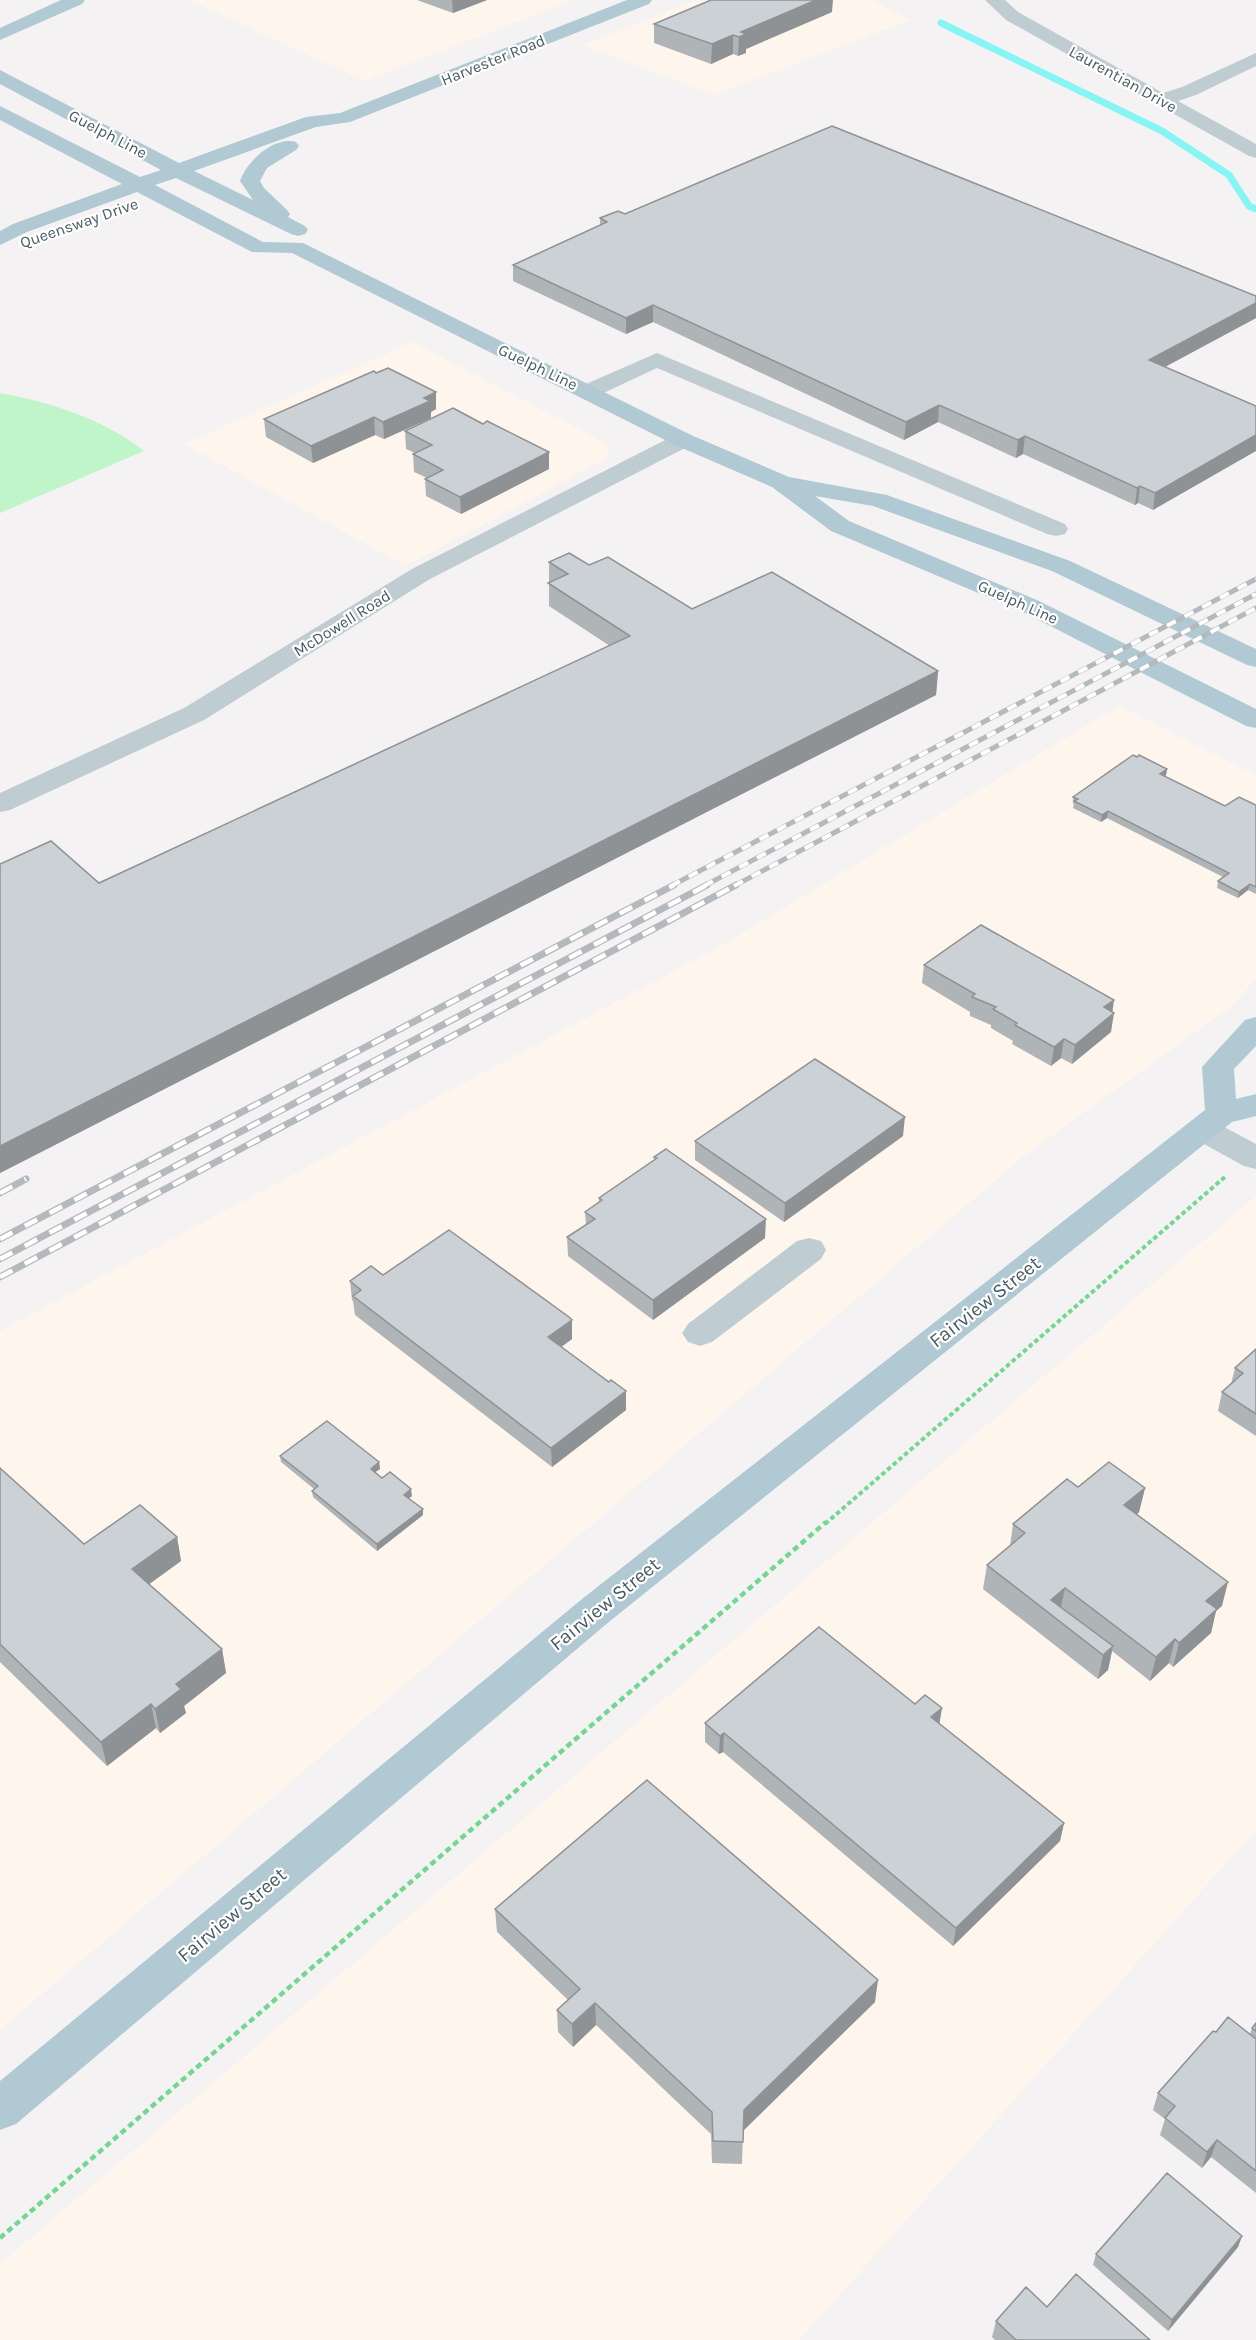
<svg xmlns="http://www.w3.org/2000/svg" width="1256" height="2340" viewBox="0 0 1256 2340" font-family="Karla,sans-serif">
  <rect width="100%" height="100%" fill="#f5f2f3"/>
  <!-- commercial -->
  <path fill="#fef6ed" d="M 189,0 L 573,0 L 365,81 Z
    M 697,0 L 872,0 L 910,20 L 714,95 L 582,45 Z
    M 413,342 L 609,445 L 607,458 L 406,566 L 184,444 Z
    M 1119,706 L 1256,775 L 1256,979 L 1229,1008 L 1025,1155 L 0,2030 L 0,1331 L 715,949 Z
    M 1256,1196 L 1256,1830 L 799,2340 L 0,2340 L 0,2264 Z"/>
  <!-- green -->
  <path fill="#bff5c8" d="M 0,393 C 49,402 104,419 144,451 L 0,513 Z"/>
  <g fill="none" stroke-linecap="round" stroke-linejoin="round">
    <!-- stream -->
    <path stroke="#88f5f5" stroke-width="7" d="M 941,23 L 1162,131 L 1229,175 L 1249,206 L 1256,209"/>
    <!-- path-far1 -->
    <path stroke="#72d790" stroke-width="4" stroke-dasharray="4.5 3" stroke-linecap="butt" d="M 825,1524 L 1226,1176"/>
    <!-- path -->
    <path stroke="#72d790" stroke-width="4.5" stroke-dasharray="6 4" stroke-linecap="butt" d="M 0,2238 L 826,1522"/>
    <!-- minor -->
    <path fill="#bfcdd3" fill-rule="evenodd" d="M 985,0 L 1005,0 L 1018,12 L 1163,93 L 1182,87 L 1256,53 L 1256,66 L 1196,95 L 1178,101 L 1256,144 L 1256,158 L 1249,156 L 1006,20 Z
      M 657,353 L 1065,524 L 1068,529 L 1065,534 L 1056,536 L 1047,534 L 657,368 L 595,397 L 587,399 L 579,397 L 576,392 L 579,387 Z
      M 683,433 L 691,435 L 695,440 L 691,445 L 430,579 L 204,720 L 10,810 L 0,812 L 0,793 L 184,708 L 412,569 L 675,435 Z
      M 1202,1118 L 1213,1121 L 1256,1144 L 1256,1169 L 1244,1166 L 1191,1137 L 1186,1129 L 1191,1121 Z
      M 809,1238 L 821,1241 L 826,1250 L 821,1259 L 712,1342 L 700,1346 L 688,1342 L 682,1333 L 688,1324 L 797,1241 Z"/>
    <!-- major -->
    <path fill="#b0c9d3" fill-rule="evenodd" d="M 61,0 L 85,0 L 82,4 L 0,40 L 0,28 Z
      M 627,0 L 652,0 L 649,4 L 350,122 L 316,127 L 194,171 L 253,200 L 240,181 C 247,161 274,136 296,142 L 299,146 L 296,150 L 267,168 L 260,181 L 264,188 L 287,210 L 290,214 L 288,217 L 305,226 L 308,230 L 305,234 L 298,236 L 291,234 L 176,178 L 155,185 L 263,242 L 303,243 L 691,435 L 789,477 L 887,495 L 1070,561 L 1256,649 L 1256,667 L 1247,665 L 1052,571 L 873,506 L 815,496 L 849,521 L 1039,601 L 1256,709 L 1256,728 L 1246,726 L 1021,611 L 831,531 L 772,487 L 675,445 L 292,253 L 252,252 L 137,192 L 27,232 L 0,245 L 0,231 L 13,224 L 122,184 L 0,120 L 0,106 L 140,177 L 161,170 L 0,84 L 0,70 L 179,163 L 306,117 L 340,113 Z
      M 1256,1017 L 1256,1046 L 1234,1069 L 1236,1099 L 1256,1094 L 1256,1116 L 1232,1122 L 610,1621 L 16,2124 L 0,2130 L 0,2081 L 582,1599 L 1205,1110 L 1202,1067 L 1245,1020 Z"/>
    <defs>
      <path id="rail-far1" d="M 671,886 L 1256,579
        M 704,886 L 1256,594
        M 734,886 L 1256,608"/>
      <path id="rail" d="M 0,1193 L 26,1179
        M 0,1239 L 674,885
        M 0,1259 L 707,885
        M 0,1277 L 736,885"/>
    </defs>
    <!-- rail-far1 casing -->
    <use href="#rail-far1" stroke="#b4b9bd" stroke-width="5"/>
    <!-- rail casing -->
    <use href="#rail" stroke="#b4b9bd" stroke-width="7"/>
    <!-- rail-far1 -->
    <use href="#rail-far1" stroke="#fff" stroke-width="4" stroke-dasharray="10" stroke-linecap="butt"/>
    <!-- rail -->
    <use href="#rail" stroke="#fff" stroke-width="4.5" stroke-dasharray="14" stroke-linecap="butt"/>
  </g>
  <!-- wall -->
  <path fill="#afb4b7" d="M 417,0 L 487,0 L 453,13 Z
    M 832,12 L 746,49 L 746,53 L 738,56 L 733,54 L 711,64 L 654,43 L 654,24 Z
    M 625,214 L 1256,318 L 1165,367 L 1256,406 L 1153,510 L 1138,503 L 1135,505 L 1023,454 L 1016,458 L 938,422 L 904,440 L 653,322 L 626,334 L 513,281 L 513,265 L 600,225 L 600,218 Z
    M 376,373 L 436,392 L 436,409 L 431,412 L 431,418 L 384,439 L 375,435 L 313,463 L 266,437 L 264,419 Z
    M 405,431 L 549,469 L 461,514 L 426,496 L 425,479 L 427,478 L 414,472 L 413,454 L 415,453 L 406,449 Z
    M 549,562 L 589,565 L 692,609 L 938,671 L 936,695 L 0,1173 L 0,864 L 99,883 L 610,646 L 549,606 Z
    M 1167,769 L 1166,775 L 1165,777 L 1225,806 L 1256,805 L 1256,894 L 1248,890 L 1238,898 L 1217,888 L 1218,881 L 1223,877 L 1107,818 L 1101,822 L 1073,808 L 1074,804 L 1073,804 L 1073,797 Z
    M 924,965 L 1112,1012 L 1111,1032 L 1072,1064 L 1061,1058 L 1051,1066 L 1012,1044 L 1013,1041 L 991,1028 L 991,1025 L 970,1016 L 970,1012 L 922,983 Z
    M 903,1136 L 784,1222 L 695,1160 L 695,1141 Z
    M 654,1157 L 765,1238 L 653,1320 L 568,1256 L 567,1237 L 586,1225 L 585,1212 L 599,1202 L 599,1198 L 654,1160 Z
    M 383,1275 L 572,1320 L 572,1339 L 561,1347 L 609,1382 L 626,1391 L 626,1410 L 552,1467 L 355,1315 L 353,1301 L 352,1300 L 350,1281 Z
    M 1256,1349 L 1256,1436 L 1218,1411 L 1222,1392 L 1231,1384 L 1235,1368 Z
    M 280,1456 L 379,1462 L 380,1469 L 375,1472 L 382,1478 L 412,1496 L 409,1498 L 423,1515 L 377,1551 L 313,1497 L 312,1491 L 314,1489 L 281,1462 Z
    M 0,1468 L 84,1544 L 177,1537 L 181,1561 L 149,1584 L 222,1649 L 226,1673 L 184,1706 L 186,1713 L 160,1733 L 156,1728 L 107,1766 L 0,1662 Z
    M 1078,1487 L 1145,1488 L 1139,1512 L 1137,1515 L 1222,1606 L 1216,1611 L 1211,1633 L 1173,1667 L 1169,1663 L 1150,1681 L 1112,1651 L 1108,1670 L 1098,1679 L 983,1589 L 987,1565 L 1010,1546 L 1013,1524 Z
    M 915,1704 L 942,1708 L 939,1724 L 1064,1823 L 1060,1841 L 953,1946 L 723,1752 L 719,1754 L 705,1742 L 705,1723 Z
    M 495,1909 L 875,2002 L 743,2130 L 742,2164 L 712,2163 L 711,2134 L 596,2025 L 573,2047 L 558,2032 L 557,2010 L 568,2000 L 497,1932 Z
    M 1256,2023 L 1256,2193 L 1211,2157 L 1202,2168 L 1160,2135 L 1165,2119 L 1153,2110 L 1158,2093 L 1250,2034 L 1252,2028 Z
    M 1242,2236 L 1238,2247 L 1168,2331 L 1093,2265 L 1096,2254 Z
    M 1047,2307 L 1150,2340 L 995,2340 L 992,2337 L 996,2321 Z"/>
  <!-- shaded-wall -->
  <path fill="#8f9295" d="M 452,0 L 487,0 L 453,13 Z
    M 816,0 L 833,0 L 832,12 L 746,49 L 746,53 L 738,56 L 739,37 L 741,32 Z
    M 733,35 L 733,54 L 711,64 L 712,44 Z
    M 1256,303 L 1256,318 L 1146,377 L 1149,360 Z
    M 653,305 L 653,322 L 626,334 L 626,318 Z
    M 436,392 L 436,409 L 431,412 L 431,418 L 384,439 L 383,422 L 424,398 Z
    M 939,405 L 938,422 L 904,440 L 906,422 Z
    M 374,417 L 375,435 L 313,463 L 311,446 Z
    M 1256,435 L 1256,451 L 1153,510 L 1155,493 Z
    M 1025,436 L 1023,454 L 1016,458 L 1018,440 Z
    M 549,452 L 549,469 L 461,514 L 460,497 Z
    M 1140,486 L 1138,503 L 1135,505 L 1137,488 Z
    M 938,671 L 936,695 L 0,1173 L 0,1146 Z
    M 1167,769 L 1166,775 L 1159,781 L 1160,774 Z
    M 1108,811 L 1107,818 L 1101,822 L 1102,815 Z
    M 1250,884 L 1248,890 L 1238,898 L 1239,892 Z
    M 1114,1000 L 1112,1015 L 1114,1013 L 1111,1032 L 1072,1064 L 1075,1045 L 1104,1007 Z
    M 1064,1039 L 1061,1058 L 1051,1066 L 1054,1047 Z
    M 905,1117 L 903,1136 L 784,1222 L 785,1203 Z
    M 766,1219 L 765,1238 L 653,1320 L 653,1300 Z
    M 572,1320 L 572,1339 L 549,1356 L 548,1337 Z
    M 626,1391 L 626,1410 L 552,1467 L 551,1448 Z
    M 379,1462 L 380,1469 L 371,1475 L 371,1469 Z
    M 1145,1488 L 1139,1512 L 1119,1530 L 1124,1505 Z
    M 411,1489 L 412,1496 L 405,1501 L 404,1495 Z
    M 423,1509 L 423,1515 L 377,1551 L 377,1544 Z
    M 177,1537 L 181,1561 L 137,1593 L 132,1569 Z
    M 1228,1582 L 1222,1606 L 1216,1611 L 1211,1633 L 1173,1667 L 1179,1643 L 1206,1601 Z
    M 1065,1588 L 1060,1612 L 1051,1600 Z
    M 1175,1639 L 1169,1663 L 1150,1681 L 1156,1657 Z
    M 1113,1646 L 1108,1670 L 1098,1679 L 1103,1655 Z
    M 222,1649 L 226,1673 L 184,1706 L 186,1713 L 160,1733 L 155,1709 L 176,1684 Z
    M 151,1704 L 156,1728 L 107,1766 L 101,1742 Z
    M 942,1708 L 939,1726 L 931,1717 Z
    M 724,1733 L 723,1752 L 719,1754 L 720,1736 Z
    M 1064,1823 L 1060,1841 L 953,1946 L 956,1928 Z
    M 878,1980 L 875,2002 L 742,2132 L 744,2110 Z
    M 595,2003 L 596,2025 L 573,2047 L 572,2024 Z
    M 1217,2140 L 1211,2157 L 1202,2168 L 1207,2152 Z
    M 1242,2236 L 1238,2247 L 1168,2331 L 1172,2320 Z"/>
  <!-- building -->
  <path fill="#ccd1d5" stroke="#8f9295" stroke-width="1.5" d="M 711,0 L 816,0 L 741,32 L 746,34 L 739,37 L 733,35 L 712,44 L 654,24 Z
    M 832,126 L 1256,296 L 1256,303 L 1149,360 L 1256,406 L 1256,435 L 1155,493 L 1140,486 L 1137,488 L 1025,436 L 1018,440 L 939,405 L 906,422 L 653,305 L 626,318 L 513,265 L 607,222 L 600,218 L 618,211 L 625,214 Z
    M 388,368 L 436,392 L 424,398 L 430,401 L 383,422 L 374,417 L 311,446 L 264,419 L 374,371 L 376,373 Z
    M 453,408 L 483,424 L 487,421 L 549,452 L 460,497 L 425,479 L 443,470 L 413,454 L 432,445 L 405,431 Z
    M 569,553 L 589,565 L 608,557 L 692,609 L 772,572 L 938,671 L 0,1146 L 0,864 L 51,841 L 99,883 L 630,636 L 548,583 L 568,574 L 549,562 Z
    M 1133,755 L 1137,757 L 1139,755 L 1167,769 L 1160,774 L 1225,806 L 1239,797 L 1256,805 L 1256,887 L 1250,884 L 1239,892 L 1218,881 L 1229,873 L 1108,811 L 1102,815 L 1074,801 L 1078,799 L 1073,797 Z
    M 981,925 L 1114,1000 L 1104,1007 L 1114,1013 L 1075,1045 L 1064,1039 L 1054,1047 L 1015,1025 L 1017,1023 L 993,1009 L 996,1007 L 972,997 L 975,994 L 924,965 Z
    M 815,1059 L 905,1117 L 785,1203 L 695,1141 Z
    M 666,1149 L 766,1219 L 653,1300 L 567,1237 L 595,1219 L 585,1212 L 602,1200 L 599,1198 L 657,1158 L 654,1157 Z
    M 449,1230 L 569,1317 L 572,1320 L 548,1337 L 609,1382 L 611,1380 L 626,1391 L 551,1448 L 353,1296 L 361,1290 L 350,1281 L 371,1266 L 383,1275 Z
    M 1256,1349 L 1256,1414 L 1222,1392 L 1243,1373 L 1235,1368 Z
    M 327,1421 L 379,1462 L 371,1469 L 382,1478 L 390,1472 L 411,1489 L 404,1495 L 423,1509 L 377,1544 L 312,1491 L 318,1486 L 280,1456 Z
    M 1109,1462 L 1145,1488 L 1124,1505 L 1228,1582 L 1206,1601 L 1217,1609 L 1179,1643 L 1175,1639 L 1156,1657 L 1065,1588 L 1051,1600 L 1113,1646 L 1103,1655 L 987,1565 L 1025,1533 L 1013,1524 L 1067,1479 L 1078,1487 Z
    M 0,1468 L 84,1544 L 140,1505 L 177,1537 L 132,1569 L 222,1649 L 176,1684 L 181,1689 L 155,1709 L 151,1704 L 101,1742 L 0,1644 Z
    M 819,1627 L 915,1704 L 925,1695 L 942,1708 L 931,1717 L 1064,1823 L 956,1928 L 724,1733 L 720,1736 L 705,1723 Z
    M 647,1780 L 878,1980 L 744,2110 L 743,2142 L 713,2141 L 712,2112 L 595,2003 L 572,2024 L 557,2010 L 580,1989 L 495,1909 Z
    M 1228,2017 L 1256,2039 L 1256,2171 L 1217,2140 L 1207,2152 L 1165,2118 L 1175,2106 L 1158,2093 L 1213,2031 L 1216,2032 Z
    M 1256,2023 L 1256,2031 L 1252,2028 Z
    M 1167,2173 L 1242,2236 L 1172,2320 L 1096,2254 Z
    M 1076,2274 L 1150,2340 L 1016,2340 L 996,2321 L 1026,2287 L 1047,2307 Z"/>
  <g text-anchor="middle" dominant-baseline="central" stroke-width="4.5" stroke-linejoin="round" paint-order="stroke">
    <!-- far-street labels -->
    <g font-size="16" fill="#485b62" stroke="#fff">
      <text transform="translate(493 60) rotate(-22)">Harvester Road</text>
      <text transform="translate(1123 79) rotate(29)">Laurentian Drive</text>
      <text transform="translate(108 134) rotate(28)">Guelph Line</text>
      <text transform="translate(79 223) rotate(-19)">Queensway Drive</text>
      <text transform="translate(538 367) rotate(26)">Guelph Line</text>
      <text transform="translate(1018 602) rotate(24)">Guelph Line</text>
      <text transform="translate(342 623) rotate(-32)">McDowell Road</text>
    </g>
    <!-- street labels -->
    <g font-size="20" fill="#485b62" stroke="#fff">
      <text transform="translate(985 1302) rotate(-38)">Fairview Street</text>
      <text transform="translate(605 1604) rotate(-39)">Fairview Street</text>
      <text transform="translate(232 1915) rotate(-40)">Fairview Street</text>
    </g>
  </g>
</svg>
